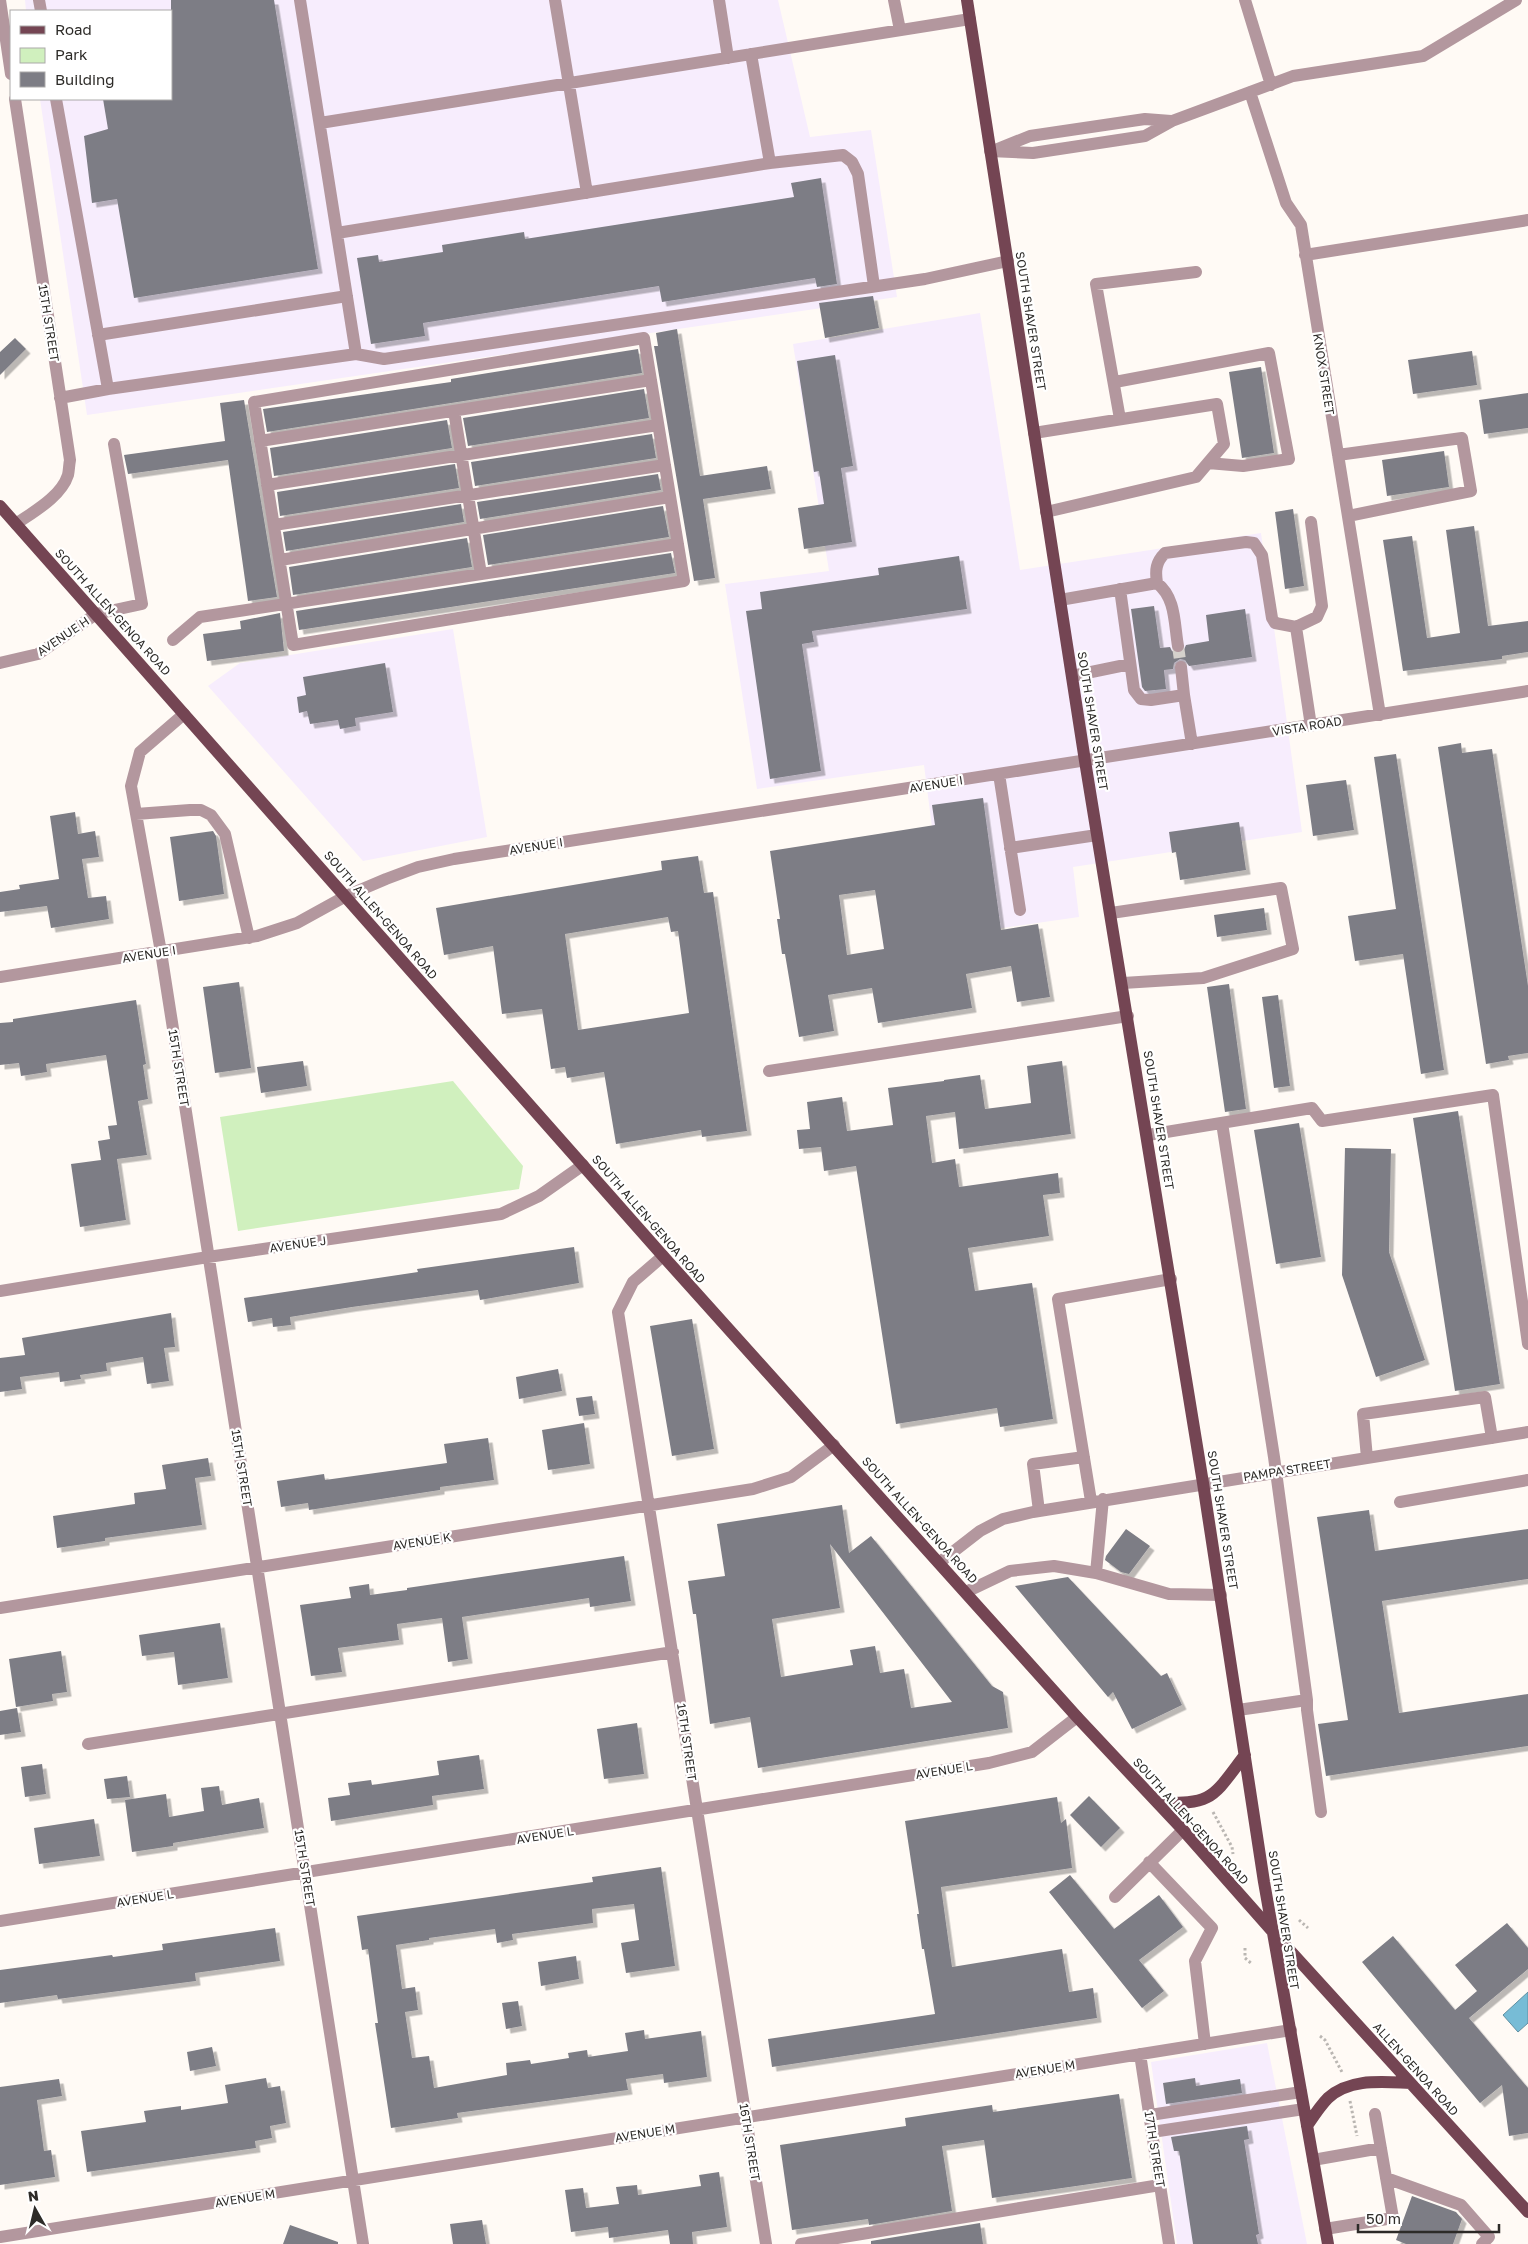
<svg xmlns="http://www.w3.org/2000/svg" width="1528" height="2244" viewBox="0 0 1528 2244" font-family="'Golos Text',sans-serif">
  <defs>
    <filter id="shadow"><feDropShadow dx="4.5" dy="4.5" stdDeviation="0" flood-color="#0004"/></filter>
  </defs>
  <rect width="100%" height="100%" fill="#fffaf5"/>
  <!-- commercial -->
  <path fill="#f7edfd" d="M 25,0 L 778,0 L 810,137 L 871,130 L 897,297 L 87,415 L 40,99 L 171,99 L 171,11 L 26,11 Z
    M 980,313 L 1020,570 L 1261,533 L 1302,832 L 1073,867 L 1079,917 L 946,936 L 924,765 L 757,789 L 725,584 L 829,571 L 793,344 Z
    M 453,629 L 487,837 L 363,861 L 208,686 L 240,663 Z
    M 1267,2043 L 1307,2244 L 1177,2244 L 1151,2062 Z"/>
  <!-- green -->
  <path fill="#d0f0be" d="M 453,1081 L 523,1166 L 519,1189 L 238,1231 L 220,1117 Z"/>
  <!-- water -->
  <path fill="#77bcd6" stroke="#6190a2" d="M 1528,1992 L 1528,2023 L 1518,2032 L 1503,2015 Z"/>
  <!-- building -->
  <path fill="#7d7d85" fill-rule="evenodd" filter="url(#shadow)" d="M 171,0 L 274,0 L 318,269 L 134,298 L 117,199 L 92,203 L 84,136 L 108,129 L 103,99 L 171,99 Z
    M 821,178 L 837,284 L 817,287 L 815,278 L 662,302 L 659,286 L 423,323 L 425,336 L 371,344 L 357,258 L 378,255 L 379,262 L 443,252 L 442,245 L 524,232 L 525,239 L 794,197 L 791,183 Z
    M 873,296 L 879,328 L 825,338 L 819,303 Z
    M 677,329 L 700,476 L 767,466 L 771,489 L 703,499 L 715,578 L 694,581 L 654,346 L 658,346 L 656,333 Z
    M 15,338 L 26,349 L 0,375 L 0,352 Z
    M 638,349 L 642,373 L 267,432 L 263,409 L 451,382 L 451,379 Z
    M 1472,351 L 1477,385 L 1413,394 L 1408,360 Z
    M 835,355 L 853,466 L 841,468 L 852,542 L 804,549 L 798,508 L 824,504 L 819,471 L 814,472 L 797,361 Z
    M 1261,367 L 1274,453 L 1242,458 L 1229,372 Z
    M 644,389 L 649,418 L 468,446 L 463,418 Z
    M 1528,393 L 1528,428 L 1484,434 L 1479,400 Z
    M 244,400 L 277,597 L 248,601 L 228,460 L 128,474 L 124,455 L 225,441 L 220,403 Z
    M 447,420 L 452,448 L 274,476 L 270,448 Z
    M 652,434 L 656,458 L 475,486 L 471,462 Z
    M 1444,451 L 1449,487 L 1387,496 L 1382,460 Z
    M 455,464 L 459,488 L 280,516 L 277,492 Z
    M 658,474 L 661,490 L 480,519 L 477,502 Z
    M 461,504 L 464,522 L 286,551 L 283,532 Z
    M 663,506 L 669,537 L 488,565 L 483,535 Z
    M 1293,509 L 1304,586 L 1285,589 L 1275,512 Z
    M 1474,526 L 1488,626 L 1528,621 L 1528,652 L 1502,656 L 1502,659 L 1403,671 L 1383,540 L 1412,536 L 1427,638 L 1460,633 L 1446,530 Z
    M 467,538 L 472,567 L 293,595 L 289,567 Z
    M 671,553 L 675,573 L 299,630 L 296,611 Z
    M 959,556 L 967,609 L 812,631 L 814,642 L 802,644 L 821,771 L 770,779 L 746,611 L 762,609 L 760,592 L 879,575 L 878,568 Z
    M 1154,606 L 1160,648 L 1170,647 L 1172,651 L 1179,654 L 1183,652 L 1186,645 L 1209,641 L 1206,615 L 1245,609 L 1252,657 L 1189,666 L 1185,660 L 1180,659 L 1174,663 L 1173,669 L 1164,670 L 1166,689 L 1145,691 L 1142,687 L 1131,609 Z
    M 280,613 L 284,651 L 207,661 L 203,634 L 241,629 L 240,621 Z
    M 385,663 L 393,712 L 355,718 L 356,726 L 340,729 L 338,720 L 310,724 L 307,711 L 299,713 L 297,697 L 306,695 L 303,677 Z
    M 1461,743 L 1462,753 L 1492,749 L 1528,986 L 1528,1053 L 1508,1056 L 1509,1060 L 1486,1064 L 1438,747 Z
    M 1396,754 L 1444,1070 L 1421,1074 L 1403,954 L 1355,961 L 1348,916 L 1396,909 L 1374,757 Z
    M 1346,780 L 1354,830 L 1313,836 L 1306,785 Z
    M 983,798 L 1001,930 L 1038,924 L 1050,997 L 1017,1002 L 1011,966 L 966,974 L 972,1008 L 878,1023 L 872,988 L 828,995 L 834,1031 L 799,1037 L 785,954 L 782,954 L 777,919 L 780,919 L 770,851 L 935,825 L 932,805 ZM 875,890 L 884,949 L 847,955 L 839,895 Z
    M 75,812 L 78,834 L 95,831 L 99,857 L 82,859 L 88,898 L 106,896 L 109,919 L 51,928 L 47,906 L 0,912 L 0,892 L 20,889 L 19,885 L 59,879 L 50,816 Z
    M 1239,822 L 1246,870 L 1180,880 L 1176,852 L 1172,853 L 1169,832 Z
    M 213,831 L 216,836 L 224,894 L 179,901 L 170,837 Z
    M 698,856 L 704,893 L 713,892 L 747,1131 L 702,1137 L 701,1130 L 616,1144 L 604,1072 L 567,1078 L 565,1067 L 551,1069 L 542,1009 L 502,1014 L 493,946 L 444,955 L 436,908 L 662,870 L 661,861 ZM 668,917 L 671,932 L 678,931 L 689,1013 L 578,1030 L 565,934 Z
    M 1264,908 L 1267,930 L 1217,937 L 1214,915 Z
    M 239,982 L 251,1068 L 215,1073 L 203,987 Z
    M 1229,984 L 1246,1109 L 1225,1112 L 1207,987 Z
    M 1278,995 L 1290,1086 L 1274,1088 L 1262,997 Z
    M 136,1000 L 146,1064 L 143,1065 L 148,1099 L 138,1101 L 147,1155 L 117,1159 L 126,1220 L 80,1227 L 71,1164 L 101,1160 L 98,1141 L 110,1139 L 108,1126 L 117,1125 L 106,1055 L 46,1064 L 47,1072 L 21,1076 L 19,1063 L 0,1065 L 0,1023 L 13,1022 L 13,1019 Z
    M 303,1061 L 307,1086 L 261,1093 L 257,1067 Z
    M 1062,1061 L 1071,1134 L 959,1149 L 955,1112 L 926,1116 L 932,1163 L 955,1159 L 959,1187 L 1058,1173 L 1060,1193 L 1043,1195 L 1049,1236 L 968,1248 L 975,1291 L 1032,1283 L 1053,1419 L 1000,1427 L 997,1408 L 896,1424 L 856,1166 L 824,1171 L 821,1147 L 799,1149 L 797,1130 L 810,1129 L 807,1102 L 842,1097 L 847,1131 L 893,1125 L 888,1088 L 944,1081 L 944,1080 L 980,1075 L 985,1109 L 1031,1103 L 1027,1066 Z
    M 1458,1111 L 1500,1384 L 1455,1391 L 1413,1118 Z
    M 1299,1123 L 1321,1257 L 1276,1264 L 1254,1130 Z
    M 1345,1148 L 1391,1149 L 1389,1252 L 1425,1360 L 1376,1377 L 1342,1275 Z
    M 574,1247 L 579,1283 L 480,1300 L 478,1290 L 352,1307 L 290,1317 L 291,1325 L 273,1327 L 272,1318 L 248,1322 L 244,1298 L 418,1272 L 417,1269 Z
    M 171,1313 L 175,1347 L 164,1348 L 169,1381 L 147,1384 L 143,1357 L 106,1363 L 107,1371 L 80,1375 L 81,1379 L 60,1382 L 59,1372 L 20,1377 L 22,1389 L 0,1392 L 0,1358 L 25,1355 L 22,1338 Z
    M 692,1319 L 714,1449 L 672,1456 L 650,1326 Z
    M 558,1369 L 562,1391 L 519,1399 L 516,1377 Z
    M 592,1396 L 595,1414 L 579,1416 L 576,1398 Z
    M 584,1423 L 590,1464 L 548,1470 L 542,1430 Z
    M 488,1438 L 494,1480 L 440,1487 L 440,1490 L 309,1510 L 308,1503 L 281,1507 L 277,1481 L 324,1474 L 325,1480 L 447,1463 L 444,1444 Z
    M 208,1458 L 211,1476 L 195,1478 L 202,1525 L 105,1538 L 105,1541 L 57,1548 L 53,1516 L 135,1504 L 134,1493 L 166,1489 L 162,1465 Z
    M 842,1505 L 849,1553 L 871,1536 L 992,1686 L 1003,1692 L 1008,1728 L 758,1768 L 750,1717 L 710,1724 L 696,1614 L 693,1614 L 688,1581 L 725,1576 L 717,1524 ZM 830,1544 L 847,1566 L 952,1702 L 911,1708 L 904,1669 L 880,1673 L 875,1646 L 850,1650 L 853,1665 L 781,1677 L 772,1619 L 840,1608 Z
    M 1369,1510 L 1375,1551 L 1528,1529 L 1528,1579 L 1382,1601 L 1399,1713 L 1528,1694 L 1528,1746 L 1326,1776 L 1318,1724 L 1348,1720 L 1317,1517 Z
    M 1126,1529 L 1150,1546 L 1129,1574 L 1121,1572 L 1105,1560 L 1106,1556 Z
    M 624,1556 L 631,1601 L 590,1607 L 589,1598 L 462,1617 L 468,1659 L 448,1662 L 442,1618 L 397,1624 L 399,1640 L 338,1648 L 342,1672 L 311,1676 L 300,1605 L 351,1598 L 349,1587 L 369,1584 L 370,1595 L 407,1590 L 407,1588 Z
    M 1068,1577 L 1161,1676 L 1167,1673 L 1182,1705 L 1132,1729 L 1113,1692 L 1108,1697 L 1015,1586 Z
    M 220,1623 L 228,1678 L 178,1685 L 174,1652 L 142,1656 L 139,1635 Z
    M 61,1651 L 67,1692 L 52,1694 L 53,1701 L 16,1707 L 9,1659 Z
    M 17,1708 L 21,1732 L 0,1735 L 0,1711 Z
    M 637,1723 L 644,1774 L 604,1779 L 597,1729 Z
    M 479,1755 L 484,1789 L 432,1796 L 433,1805 L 331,1821 L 328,1798 L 350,1795 L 348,1783 L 371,1780 L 372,1785 L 439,1775 L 437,1761 Z
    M 42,1764 L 46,1794 L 25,1797 L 21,1767 Z
    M 127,1776 L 130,1797 L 107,1799 L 104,1779 Z
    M 219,1786 L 222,1805 L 259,1798 L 264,1828 L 173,1843 L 173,1846 L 132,1852 L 125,1800 L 166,1794 L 169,1817 L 204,1811 L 201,1788 Z
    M 1089,1796 L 1120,1828 L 1101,1847 L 1070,1815 Z
    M 1057,1797 L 1061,1823 L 1066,1819 L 1072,1868 L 941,1887 L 952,1967 L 1062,1949 L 1069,1992 L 1093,1988 L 1097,2018 L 772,2067 L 768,2039 L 935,2014 L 924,1949 L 922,1949 L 917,1914 L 919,1914 L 905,1821 Z
    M 94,1819 L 100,1856 L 39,1864 L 34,1828 Z
    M 661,1867 L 675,1966 L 626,1973 L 621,1943 L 639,1940 L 634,1904 L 592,1909 L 593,1923 L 512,1934 L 513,1940 L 497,1943 L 495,1929 L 429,1938 L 429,1940 L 396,1945 L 402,1989 L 415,1987 L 418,2010 L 405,2012 L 412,2058 L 429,2056 L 434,2088 L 507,2075 L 506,2063 L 530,2060 L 531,2064 L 569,2058 L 568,2053 L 587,2050 L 588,2057 L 628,2051 L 625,2033 L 644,2030 L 645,2039 L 701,2031 L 707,2077 L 664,2083 L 663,2074 L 626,2079 L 628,2090 L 457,2113 L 458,2118 L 391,2128 L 375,2023 L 378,2023 L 368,1949 L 362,1950 L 357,1916 L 593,1882 L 592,1877 Z
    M 1070,1875 L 1114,1929 L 1159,1895 L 1183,1927 L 1139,1960 L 1164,1991 L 1142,2008 L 1049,1892 Z
    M 1507,1923 L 1528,1948 L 1528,1969 L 1469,2018 L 1528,2088 L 1528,2133 L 1509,2136 L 1502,2085 L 1480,2103 L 1362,1962 L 1393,1936 L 1455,2010 L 1477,1991 L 1455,1965 Z
    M 275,1928 L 280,1961 L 195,1973 L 196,1981 L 58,1999 L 57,1995 L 0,2003 L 0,1970 L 112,1955 L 113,1957 L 163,1950 L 162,1944 Z
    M 576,1956 L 579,1979 L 541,1986 L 538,1962 Z
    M 518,2001 L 522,2026 L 506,2029 L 502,2003 Z
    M 212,2047 L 216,2066 L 190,2071 L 187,2052 Z
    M 266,2078 L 268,2088 L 280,2086 L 286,2123 L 270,2126 L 272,2138 L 255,2141 L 256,2148 L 87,2172 L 81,2131 L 146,2122 L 144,2111 L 181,2106 L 181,2110 L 228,2103 L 225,2085 Z
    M 1195,2078 L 1196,2086 L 1240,2079 L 1242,2093 L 1166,2104 L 1163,2083 Z
    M 59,2079 L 62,2096 L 37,2100 L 44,2151 L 51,2150 L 55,2177 L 0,2185 L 0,2087 Z
    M 1119,2094 L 1132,2178 L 992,2198 L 984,2140 L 942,2146 L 952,2211 L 869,2225 L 868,2219 L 792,2230 L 780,2145 L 906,2126 L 905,2118 L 992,2105 L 993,2112 Z
    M 1247,2126 L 1249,2139 L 1244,2140 L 1259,2234 L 1256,2235 L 1258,2244 L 1193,2244 L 1179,2151 L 1174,2151 L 1171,2137 Z
    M 719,2172 L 727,2227 L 692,2232 L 693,2244 L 670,2244 L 668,2230 L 609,2238 L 608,2227 L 571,2232 L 565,2190 L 583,2188 L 586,2208 L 619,2204 L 616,2187 L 637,2185 L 638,2195 L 701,2186 L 699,2175 Z
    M 1412,2196 L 1456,2212 L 1462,2219 L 1453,2244 L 1406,2244 L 1396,2240 Z
    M 482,2220 L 486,2244 L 453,2244 L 450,2224 Z
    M 980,2223 L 983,2244 L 871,2244 L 871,2241 Z
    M 290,2225 L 338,2242 L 338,2244 L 283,2244 Z"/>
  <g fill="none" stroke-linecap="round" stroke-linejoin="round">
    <!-- minor-tunnel -->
    <path stroke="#d5d1cc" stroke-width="12" stroke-dasharray="12 6" stroke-linecap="butt" d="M 1178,646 L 1181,667"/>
    <!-- path -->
    <path stroke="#bab6b2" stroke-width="3" stroke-dasharray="2.5 2.5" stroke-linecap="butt" d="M 1213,1812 L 1232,1847 L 1233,1854
      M 1299,1920 L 1308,1928
      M 1245,1948 L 1245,1958 L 1252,1964
      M 1320,2036 L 1325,2040 L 1343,2074
      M 1350,2101 L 1357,2136"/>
    <!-- minor -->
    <path stroke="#b3979e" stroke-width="12" d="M 0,0 L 11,74
      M 39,0 L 41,11
      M 300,0 L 356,354
      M 555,0 L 587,193
      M 719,0 L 728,58
      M 894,0 L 900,30
      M 1245,0 L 1271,85
      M 1250,92 L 1286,203 L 1301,225 L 1380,715
      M 15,99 L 70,460 C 69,465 69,471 68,475 C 61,497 33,512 16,524
      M 56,99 L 108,389
      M 320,123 L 970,19
      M 995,150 L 1030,136 L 1145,119 L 1171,121
      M 990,151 L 1033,153 L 1145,136 L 1172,121 L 1293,76 L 1423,56 L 1516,0
      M 770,163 L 843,155 L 852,162 L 858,174 L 874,286
      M 337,233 L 770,163 L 751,54
      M 1305,255 L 1528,220
      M 98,335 L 347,296
      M 644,338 L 684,581 L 293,645 L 254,402 Z
      M 1115,382 L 1269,353 L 1289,459 L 1243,466 L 1208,463
      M 60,398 L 108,389 L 356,354 L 384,359 L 925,279 L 1008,261
      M 454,411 L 481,574
      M 1120,419 L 1096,284 L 1196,272
      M 1034,433 L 1217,404 L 1224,444 L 1196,477 L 1046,512
      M 260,441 L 651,380
      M 1338,455 L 1462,438 L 1471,491 L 1348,516
      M 267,485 L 658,425
      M 274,525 L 665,465
      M 280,560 L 670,497
      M 1157,583 C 1176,598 1174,623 1178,646
      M 1120,589 L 1134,690 L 1141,699 L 1151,700 L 1184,695 L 1192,744
      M 1060,600 L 1157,583 C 1155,570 1156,562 1165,553 L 1246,542 L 1254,543 L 1262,555 L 1272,618 L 1275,623 L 1296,627
      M 173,640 L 200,617 L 678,544
      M 0,663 L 38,654 L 96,614 L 142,604 L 114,444
      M 1181,667 L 1184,695
      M 1072,676 L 1130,664
      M 184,714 L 140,752 L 131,786 L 161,952 L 363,2244
      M 1311,726 L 1296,627 L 1317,617 L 1322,606 L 1311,522
      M 999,774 L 1020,910
      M 136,814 L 190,810 L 201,810 L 211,815 L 225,834 L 249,938
      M 1010,848 L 1097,835
      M 1111,913 L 1281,888 L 1293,949 L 1203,978 L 1123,983
      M 0,977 L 257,936 L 297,923 L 346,896 L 386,879 L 418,867 L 454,859 L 1528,691
      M 769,1071 L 1128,1016
      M 1222,1123 L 1274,1457 L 1307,1700 L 1238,1710
      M 1148,1135 L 1312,1108 L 1322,1121 L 1493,1095 L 1528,1344
      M 663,1256 L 633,1282 L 618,1312 L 766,2244
      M 0,1291 L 208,1257 L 501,1214 L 539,1196 L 583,1165
      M 1367,1458 L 1363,1414 L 1485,1397 L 1492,1438
      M 1091,1501 L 1058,1299 L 1171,1279
      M 1400,1502 L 1528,1480
      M 1039,1511 L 1033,1464 L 1084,1457
      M 940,1562 L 980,1531 L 1003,1519 L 1033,1512 L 1528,1432
      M 1096,1573 L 1103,1499
      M 966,1592 L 1010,1571 L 1054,1566 L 1096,1573 L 1169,1594 L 1221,1595
      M 0,1608 L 753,1489 L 791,1477 L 834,1445
      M 1307,1700 L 1307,1710 L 1321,1812
      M 88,1744 L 673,1652
      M 1149,1862 L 1212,1928 L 1195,1961 L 1205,2044
      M 1115,1897 L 1183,1830
      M 0,1921 L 989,1763 L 1032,1752 L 1077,1717
      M 1140,2054 L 1169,2244
      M 1150,2115 L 1301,2092
      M 1152,2132 L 1304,2109
      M 1313,2160 L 1381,2148
      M 1386,2178 L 1461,2205 L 1489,2237 L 1482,2244
      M 1325,2229 L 1393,2218 L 1375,2114
      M 0,2237 L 1291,2030
      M 801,2244 L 1160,2185"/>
    <!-- major -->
    <path stroke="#744553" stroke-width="12" d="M 967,0 L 1085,761 L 1203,1483 L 1264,1882 L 1328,2244
      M 0,506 L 663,1256 L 1077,1717 L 1183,1830 L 1273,1932 L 1528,2212
      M 1158,1803 C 1214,1804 1212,1798 1245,1755
      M 1307,2126 C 1313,2117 1320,2106 1328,2098 C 1350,2078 1382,2082 1410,2083"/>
  </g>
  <g text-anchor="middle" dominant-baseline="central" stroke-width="4.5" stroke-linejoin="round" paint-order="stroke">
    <!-- street labels -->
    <g font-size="12" fill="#2d2b28" stroke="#fff">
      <text transform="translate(1031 321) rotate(81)">SOUTH SHAVER STREET</text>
      <text transform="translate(49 323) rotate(81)">15TH STREET</text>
      <text transform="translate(1324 374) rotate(81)">KNOX STREET</text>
      <text transform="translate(113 612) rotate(48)">SOUTH ALLEN-GENOA ROAD</text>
      <text transform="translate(63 636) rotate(-34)">AVENUE H</text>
      <text transform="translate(1093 721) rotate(81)">SOUTH SHAVER STREET</text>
      <text transform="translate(1307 726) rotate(-9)">VISTA ROAD</text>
      <text transform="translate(936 784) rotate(-9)">AVENUE I</text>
      <text transform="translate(536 846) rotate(-9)">AVENUE I</text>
      <text transform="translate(381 915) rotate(49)">SOUTH ALLEN-GENOA ROAD</text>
      <text transform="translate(149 954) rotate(-9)">AVENUE I</text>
      <text transform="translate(179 1068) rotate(81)">15TH STREET</text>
      <text transform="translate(1159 1120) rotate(81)">SOUTH SHAVER STREET</text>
      <text transform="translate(649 1219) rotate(49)">SOUTH ALLEN-GENOA ROAD</text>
      <text transform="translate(298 1244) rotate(-8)">AVENUE J</text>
      <text transform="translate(242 1468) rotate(81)">15TH STREET</text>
      <text transform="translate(1287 1470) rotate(-9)">PAMPA STREET</text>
      <text transform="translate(920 1520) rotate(48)">SOUTH ALLEN-GENOA ROAD</text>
      <text transform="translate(1223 1520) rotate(81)">SOUTH SHAVER STREET</text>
      <text transform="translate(422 1541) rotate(-9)">AVENUE K</text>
      <text transform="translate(687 1742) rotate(82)">16TH STREET</text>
      <text transform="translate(944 1770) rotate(-9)">AVENUE L</text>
      <text transform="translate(1191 1821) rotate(48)">SOUTH ALLEN-GENOA ROAD</text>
      <text transform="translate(545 1835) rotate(-9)">AVENUE L</text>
      <text transform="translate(305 1868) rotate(81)">15TH STREET</text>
      <text transform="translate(145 1898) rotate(-9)">AVENUE L</text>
      <text transform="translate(1284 1920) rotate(81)">SOUTH SHAVER STREET</text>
      <text transform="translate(1045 2069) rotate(-9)">AVENUE M</text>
      <text transform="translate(1416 2069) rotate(48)">ALLEN-GENOA ROAD</text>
      <text transform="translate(645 2133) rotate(-9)">AVENUE M</text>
      <text transform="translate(750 2142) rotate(81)">16TH STREET</text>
      <text transform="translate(1155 2149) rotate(81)">17TH STREET</text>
      <text transform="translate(245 2198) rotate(-9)">AVENUE M</text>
    </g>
  </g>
  <!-- legend -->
  <rect x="10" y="10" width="162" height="90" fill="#ffffff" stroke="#abaaa9"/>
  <rect x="20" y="26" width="25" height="8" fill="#744553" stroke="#abaaa9"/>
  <text x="55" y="35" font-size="15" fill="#2d2b28">Road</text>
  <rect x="20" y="48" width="25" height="15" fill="#d0f0be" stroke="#abaaa9"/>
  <text x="55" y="60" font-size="15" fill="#2d2b28">Park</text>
  <rect x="20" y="72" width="25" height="15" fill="#7d7d85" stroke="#abaaa9"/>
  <text x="55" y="85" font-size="15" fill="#2d2b28">Building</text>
  <!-- north arrow -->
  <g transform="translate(35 2209) rotate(352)" stroke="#ffffff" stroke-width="4" paint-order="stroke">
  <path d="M0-4L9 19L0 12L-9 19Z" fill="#2d2b28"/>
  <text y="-8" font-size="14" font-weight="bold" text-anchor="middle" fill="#2d2b28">N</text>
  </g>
  <!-- scale -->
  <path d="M1358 2224v8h141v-8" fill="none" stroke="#2d2b28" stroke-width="2.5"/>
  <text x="1366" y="2224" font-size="15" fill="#2d2b28" stroke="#ffffff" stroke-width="4" paint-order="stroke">50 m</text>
</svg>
